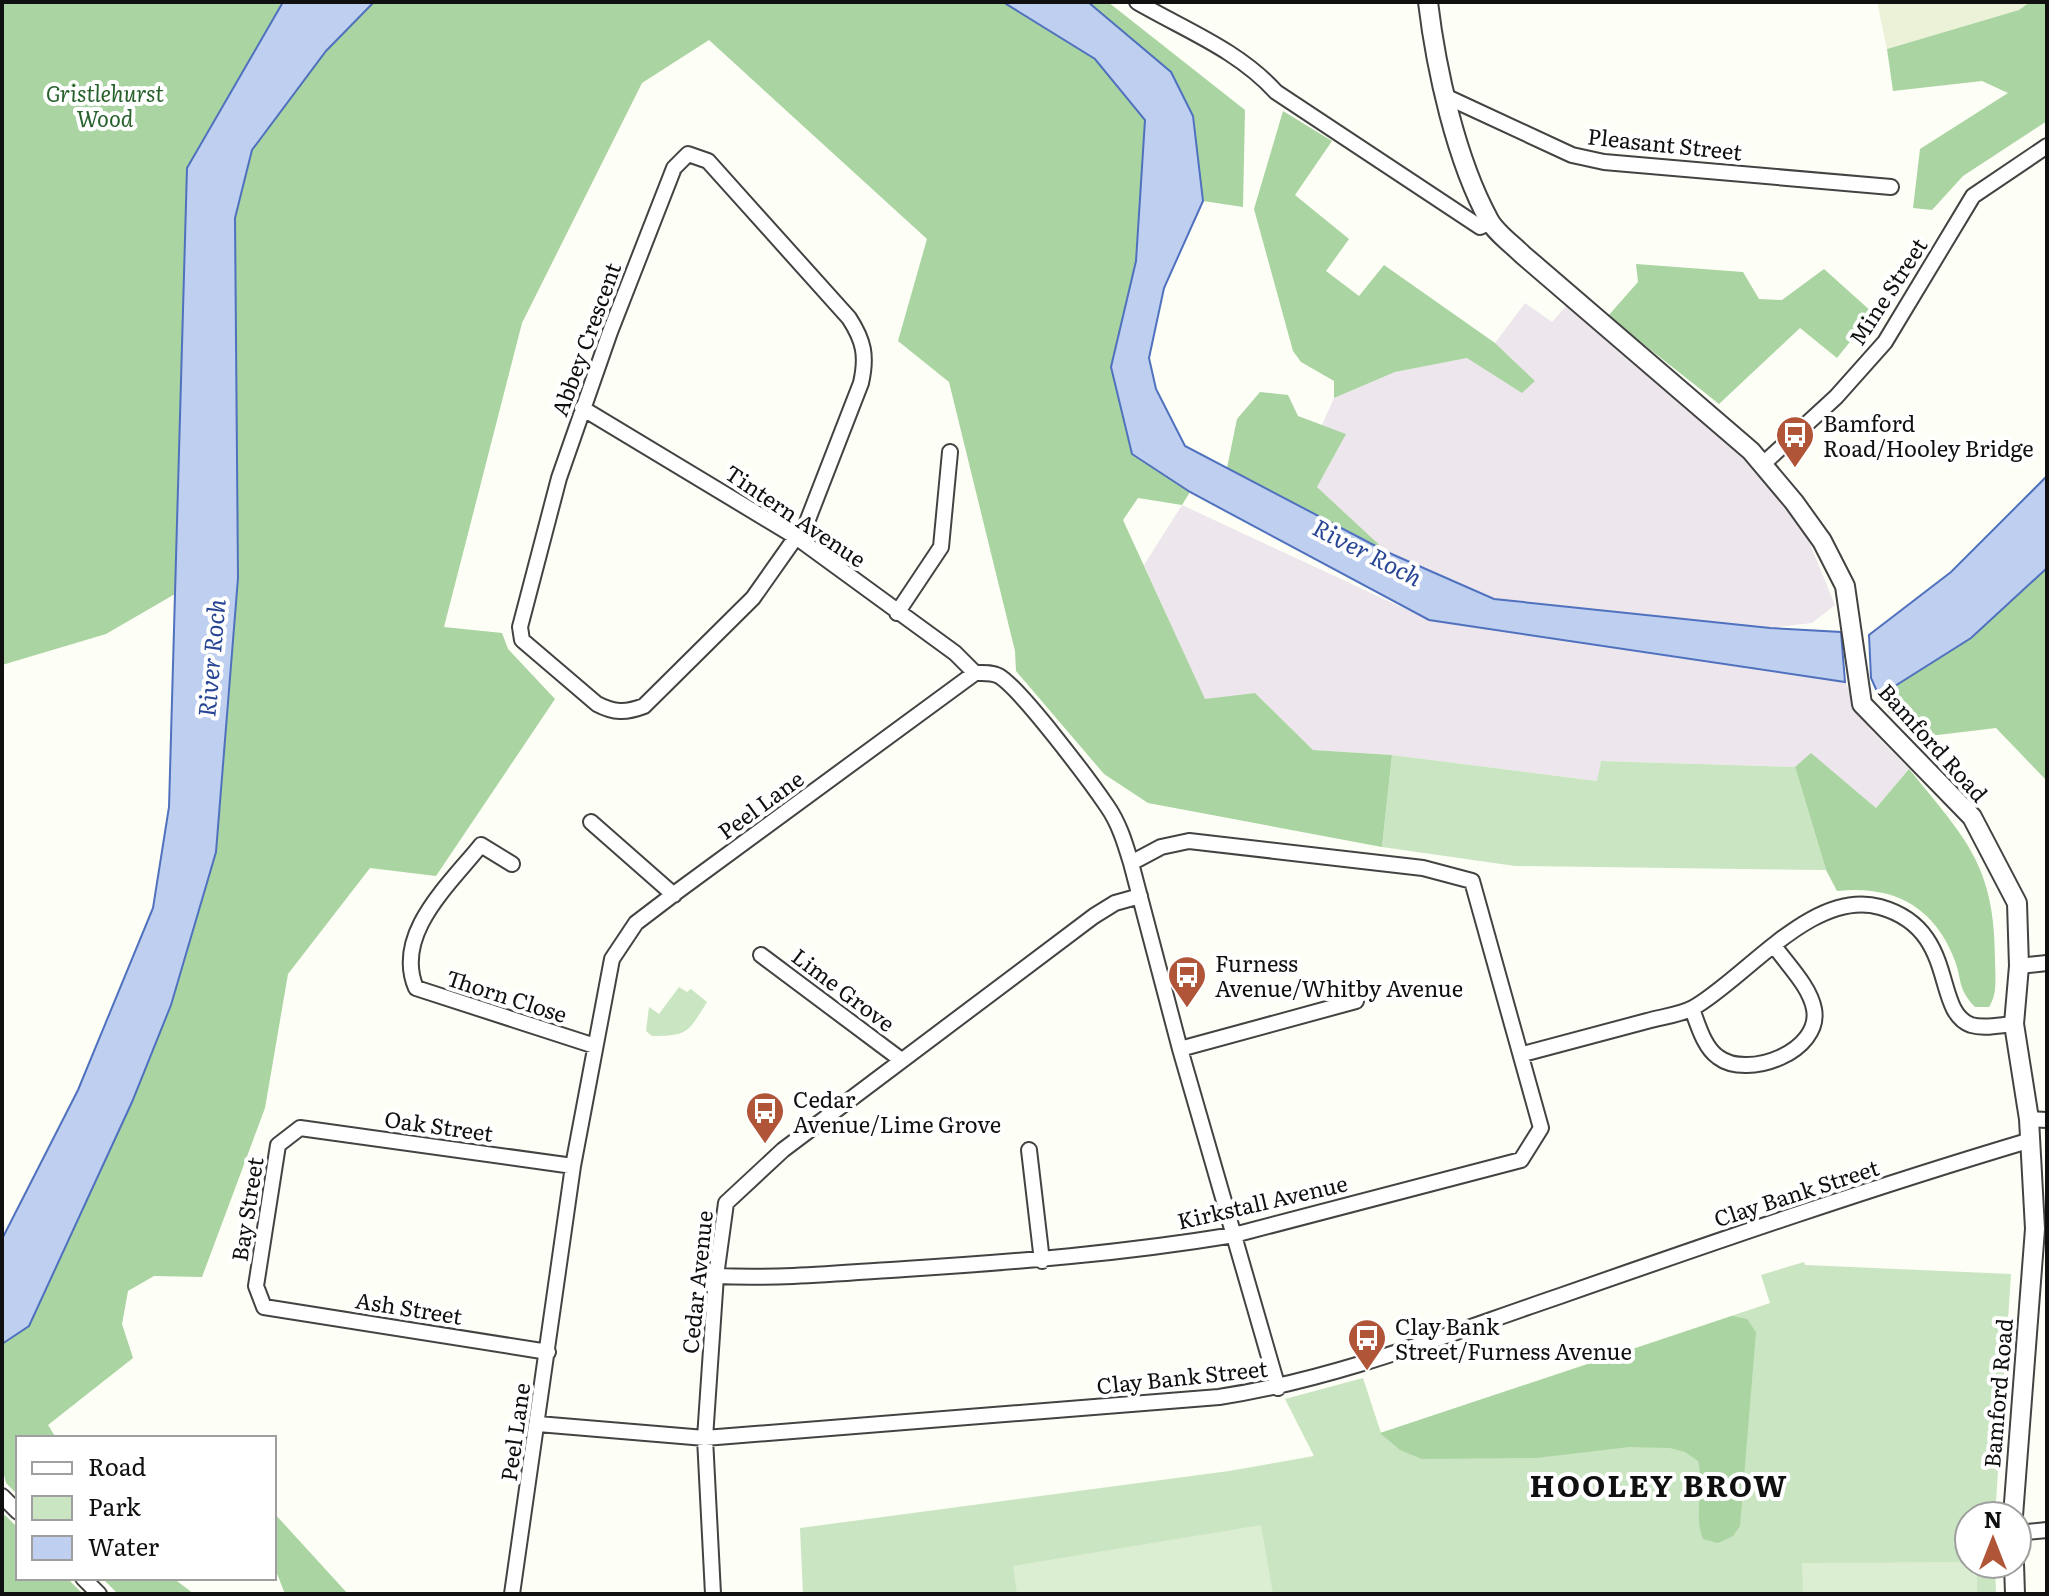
<svg xmlns="http://www.w3.org/2000/svg" width="2049" height="1596" viewBox="0 0 2049 1596" font-family="Literata,serif">
  <rect width="100%" height="100%" fill="#fdfef5"/>
  <!-- industrial -->
  <path fill="#ede6ec" d="M 1525,303 L 1552,322 L 1569,303 L 1792,500 L 1835,605 L 1812,623 L 1770,628 L 1494,599 L 1387,552 L 1317,487 L 1345,435 L 1322,425 L 1334,398 L 1395,372 L 1467,358 L 1534,380 L 1495,343 Z
    M 1182,505 L 1429,620 L 1845,682 L 1870,729 L 1909,769 L 1876,808 L 1811,754 L 1795,767 L 1601,761 L 1598,781 L 1392,755 L 1313,750 L 1255,693 L 1205,700 L 1144,565 Z"/>
  <!-- farmland -->
  <path fill="#ecf2d7" d="M 1877,2 L 2030,2 L 2019,10 L 1887,49 Z"/>
  <!-- green -->
  <path fill="#cae5c1" d="M 1392,755 L 1597,781 L 1601,761 L 1795,767 L 1826,870 L 1515,866 L 1382,847 Z
    M 679,987 L 687,992 L 691,989 L 707,1002 C 688,1032 689,1036 652,1036 L 646,1031 L 649,1007 L 659,1014 Z
    M 1804,1262 L 1805,1265 L 2011,1274 L 1995,1516 L 1969,1516 L 1969,1564 L 1995,1564 L 1996,1594 L 803,1594 L 800,1528 L 1229,1471 L 1314,1456 L 1285,1399 L 1363,1378 L 1381,1433 L 1770,1303 L 1761,1275 Z"/>
  <!-- forest -->
  <path fill="#aad4a2" d="M 2,2 L 283,2 L 187,168 L 175,594 L 106,634 L 2,665 Z
    M 374,2 L 1003,2 L 1095,59 L 1145,120 L 1136,261 L 1111,367 L 1132,454 L 1190,492 L 1182,505 L 1138,498 L 1123,520 L 1205,699 L 1255,693 L 1313,750 L 1392,755 L 1382,847 L 1148,803 L 1104,774 L 1016,671 L 1015,651 L 949,382 L 898,341 L 927,239 L 709,40 L 642,83 L 522,323 L 444,627 L 502,633 L 508,649 L 555,699 L 436,876 L 370,868 L 288,974 L 265,1108 L 202,1277 L 154,1276 L 128,1291 L 122,1324 L 133,1358 L 48,1425 L 56,1438 L 18,1438 L 18,1495 L 6,1483 L 2,1467 L 2,1344 L 29,1326 L 132,1102 L 171,1005 L 216,852 L 238,578 L 235,218 L 252,150 L 326,51 Z
    M 1088,2 L 1108,2 L 1245,110 L 1243,207 L 1203,201 L 1193,116 Z
    M 2030,2 L 2047,2 L 2047,121 L 1963,176 L 1932,210 L 1913,208 L 1920,149 L 2008,93 L 1982,81 L 1893,91 L 1887,49 L 2019,10 Z
    M 1283,111 L 1332,141 L 1295,195 L 1349,239 L 1326,271 L 1359,296 L 1384,265 L 1495,343 L 1535,381 L 1522,393 L 1467,358 L 1395,372 L 1334,398 L 1334,381 L 1301,362 L 1293,351 L 1254,209 Z
    M 1636,264 L 1743,272 L 1759,299 L 1782,300 L 1824,269 L 1873,313 L 1837,358 L 1800,328 L 1719,404 L 1608,316 L 1638,282 Z
    M 1260,392 L 1288,395 L 1298,416 L 1346,434 L 1317,487 L 1387,552 L 1227,468 L 1237,419 Z
    M 2047,568 L 2047,781 L 1996,728 L 1921,737 L 1888,712 L 1879,696 L 1971,638 Z
    M 1811,753 L 1876,808 L 1909,769 C 1965,838 1995,865 1995,959 C 1995,976 1998,993 1989,1007 L 1975,1007 C 1956,987 1963,979 1953,956 C 1932,904 1890,885 1837,891 L 1826,870 L 1795,767 Z
    M 1732,1316 L 1747,1319 L 1756,1332 L 1740,1526 L 1733,1536 L 1718,1543 L 1703,1539 C 1693,1514 1705,1487 1698,1461 L 1685,1452 L 1670,1448 L 1629,1447 L 1536,1458 L 1422,1459 L 1400,1450 L 1380,1433 Z
    M 274,1513 L 348,1594 L 285,1594 L 274,1566 Z
    M 5,1515 L 18,1528 L 18,1578 L 67,1578 L 83,1594 L 2,1594 L 2,1518 Z
    M 102,1578 L 173,1578 L 194,1594 L 118,1594 Z"/>
  <!-- pitch -->
  <path fill="#dceed2" d="M 1261,1525 L 1273,1594 L 1017,1594 L 1013,1566 Z
    M 1969,1562 L 1977,1564 L 1977,1594 L 1803,1594 L 1802,1563 Z"/>
  <!-- water -->
  <path fill="#bfcff0" stroke="#4f71be" stroke-width="2" d="M 283,2 L 374,2 L 326,51 L 252,150 L 235,218 L 238,578 L 216,852 L 171,1005 L 132,1102 L 29,1326 L 2,1344 L 2,1239 L 78,1090 L 153,908 L 169,807 L 187,168 Z
    M 1003,2 L 1088,2 L 1171,72 L 1193,116 L 1203,201 L 1164,288 L 1149,358 L 1156,389 L 1185,446 L 1387,552 L 1494,599 L 1770,628 L 1841,632 L 1845,682 L 1429,620 L 1190,492 L 1132,454 L 1111,367 L 1136,261 L 1145,120 L 1095,59 Z
    M 2047,476 L 2047,568 L 1971,638 L 1879,696 L 1871,678 L 1869,635 L 1951,572 Z"/>
  <g fill="none" stroke-linecap="round" stroke-linejoin="round">
    <defs>
      <path id="minor" d="M 1137,2 C 1185,30 1238,50 1276,92 L 1480,227 L 1490,222
        M 1447,97 L 1572,155 L 1604,162 L 1891,187
        M 582,408 L 796,537 L 955,653 L 975,673
        M 1763,464 L 1836,397 L 1885,342 L 1973,196 L 2047,146
        M 796,537 L 753,598 L 644,706 C 626,713 614,713 597,704 L 522,640 L 520,627 L 559,478 L 610,332 L 674,168 L 688,154 L 708,161 L 849,318 C 864,341 867,356 861,383 L 800,540
        M 897,613 L 941,547 L 950,452
        M 591,822 L 674,895
        M 1131,863 L 1180,1049 L 1278,1388
        M 512,864 L 481,845 C 450,884 393,934 416,988 L 595,1046
        M 761,955 L 900,1059
        M 2019,966 L 2047,963
        M 1692,1009 C 1698,1025 1704,1047 1718,1057 C 1748,1080 1822,1051 1814,1009 C 1810,987 1788,965 1775,947
        M 1180,1049 L 1356,1001
        M 1523,1054 C 1564,1043 1605,1032 1647,1021 C 1661,1017 1680,1015 1693,1008 C 1746,978 1813,888 1880,907 C 1959,929 1932,1011 1971,1025 C 1984,1029 2000,1025 2014,1024
        M 2029,1119 L 2047,1120
        M 1029,1150 L 1042,1261
        M 548,1352 L 264,1307 L 256,1286 L 278,1145 L 300,1128 L 573,1166
        M 538,1424 L 705,1438 L 1219,1397 C 1337,1379 1448,1334 1560,1296 C 1717,1241 1873,1187 2031,1140
        M 2,1496 L 18,1512
        M 2017,1533 L 2047,1530
        M 83,1578 L 99,1594
        M 512,1594 L 573,1166 L 612,959 L 636,923 L 678,891 L 975,673 C 983,673 992,672 999,676 C 1021,689 1090,781 1107,806 C 1119,823 1125,843 1131,863 L 1161,847 L 1189,841 L 1423,868 L 1472,881 L 1541,1128 L 1521,1160 L 1234,1235 C 1125,1253 1016,1262 905,1269 C 842,1273 779,1279 716,1276
        M 713,1594 L 705,1438 L 716,1276 L 726,1203 L 783,1150 L 1094,916 L 1115,903 L 1140,896"/>
      <path id="tertiary" d="M 1428,2 C 1436,69 1456,160 1489,220 C 1496,233 1512,244 1523,255 L 1751,451 L 1794,502 L 1822,541 L 1845,586 L 1862,704 L 1972,817 L 2017,903 L 2019,966 L 2014,1024 L 2029,1119 L 2035,1229 L 2013,1516
        M 2014,1564 L 2015,1594"/>
    </defs>
    <!-- minor casing -->
    <use href="#minor" stroke="#434343" stroke-width="18"/>
    <!-- tertiary casing -->
    <use href="#tertiary" stroke="#434343" stroke-width="22"/>
    <!-- minor -->
    <use href="#minor" stroke="#fff" stroke-width="14"/>
    <!-- tertiary -->
    <use href="#tertiary" stroke="#fff" stroke-width="18"/>
  </g>
  <!-- icons -->
  <defs>
    <symbol id="bus-pin" viewBox="-11 -11 22 30"><path d="M0 17L-7.5 6A9.5 9.5 0 1 1 7.5 6Z" fill="#b15538" stroke="#fff"/><path d="M-5-6H5V4H4V6H2V4H-2V6H-4V4H-5ZM-3.5-4V0h7V-4ZM-3.5 1.2v1.5H-2V1.2ZM2 1.2v1.5H3.5V1.2Z" fill="#fff"/></symbol>
  </defs>
  <g fill-rule="evenodd">
    <use href="#bus-pin" x="1773" y="413" width="44" height="60"/>
    <use href="#bus-pin" x="1165" y="953" width="44" height="60"/>
    <use href="#bus-pin" x="743" y="1089" width="44" height="60"/>
    <use href="#bus-pin" x="1345" y="1316" width="44" height="60"/>
  </g>
  <g text-anchor="middle" dominant-baseline="central" stroke-width="8" stroke-linejoin="round" paint-order="stroke">
    <!-- park labels -->
    <g font-size="22" font-style="italic" fill="#27612c" stroke="#fff">
      <text x="105" y="92">Gristlehurst<tspan x="105" dy="25">Wood</tspan></text>
    </g>
    <!-- street labels -->
    <g font-size="22" fill="#101010" stroke="#fff">
      <text transform="translate(1665 143) rotate(6)">Pleasant Street</text>
      <text transform="translate(1887 291) rotate(-57)">Mine Street</text>
      <text transform="translate(585 339) rotate(-70)">Abbey Crescent</text>
      <text transform="translate(796 515) rotate(34)">Tintern Avenue</text>
      <text transform="translate(1934 742) rotate(48)">Bamford Road</text>
      <text transform="translate(760 804) rotate(-36)">Peel Lane</text>
      <text transform="translate(844 989) rotate(37)">Lime Grove</text>
      <text transform="translate(507 995) rotate(18)">Thorn Close</text>
      <text transform="translate(439 1125) rotate(8)">Oak Street</text>
      <text transform="translate(1796 1192) rotate(-18)">Clay Bank Street</text>
      <text transform="translate(1262 1201) rotate(-13)">Kirkstall Avenue</text>
      <text transform="translate(246 1209) rotate(-81)">Bay Street</text>
      <text transform="translate(696 1282) rotate(-84)">Cedar Avenue</text>
      <text transform="translate(409 1307) rotate(9)">Ash Street</text>
      <text transform="translate(1182 1376) rotate(-6)">Clay Bank Street</text>
      <text transform="translate(1997 1393) rotate(-85)">Bamford Road</text>
      <text transform="translate(514 1432) rotate(-82)">Peel Lane</text>
    </g>
    <!-- poi labels -->
    <g font-size="22" fill="#101010" stroke="#fff" text-anchor="start">
      <text x="1823" y="422">Bamford<tspan x="1823" dy="25">Road/Hooley Bridge</tspan></text>
      <text x="1215" y="962">Furness<tspan x="1215" dy="25">Avenue/Whitby Avenue</tspan></text>
      <text x="793" y="1098">Cedar<tspan x="793" dy="25">Avenue/Lime Grove</tspan></text>
      <text x="1395" y="1325">Clay Bank<tspan x="1395" dy="25">Street/Furness Avenue</tspan></text>
    </g>
    <!-- water labels -->
    <g font-size="24" font-style="italic" fill="#274594" stroke="#fff">
      <text transform="translate(1368 551) rotate(27)">River Roch</text>
      <text transform="translate(210 658) rotate(-85)">River Roch</text>
    </g>
    <!-- district labels -->
    <g font-size="30" font-weight="bold" letter-spacing="2" fill="#101010" stroke="#fff">
      <text x="1659" y="1484">HOOLEY BROW</text>
    </g>
  </g>
  <!-- border -->
  <rect width="2049" height="1596" fill="none" stroke="#101010" stroke-width="8"/>
  <!-- legend -->
  <rect x="16" y="1436" width="260" height="144" fill="#ffffff" stroke="#9f9f9f" stroke-width="2"/>
  <rect x="32" y="1462" width="40" height="12" fill="#ffffff" stroke="#9f9f9f" stroke-width="2"/>
  <text x="88" y="1476" font-size="24" fill="#101010">Road</text>
  <rect x="32" y="1496" width="40" height="24" fill="#cae5c1" stroke="#9f9f9f" stroke-width="2"/>
  <text x="88" y="1516" font-size="24" fill="#101010">Park</text>
  <rect x="32" y="1536" width="40" height="24" fill="#bfcff0" stroke="#9f9f9f" stroke-width="2"/>
  <text x="88" y="1556" font-size="24" fill="#101010">Water</text>
  <!-- north arrow -->
  <g transform="translate(1993 1540)"><circle r="38" fill="#ffffff" stroke="#9f9f9f" stroke-width="2"/>
  <path d="M0-6L14 30L0 20L-14 30Z" fill="#b15538"/>
  <text y="-12" font-size="22" font-weight="bold" text-anchor="middle" fill="#101010">N</text>
  </g>
</svg>
